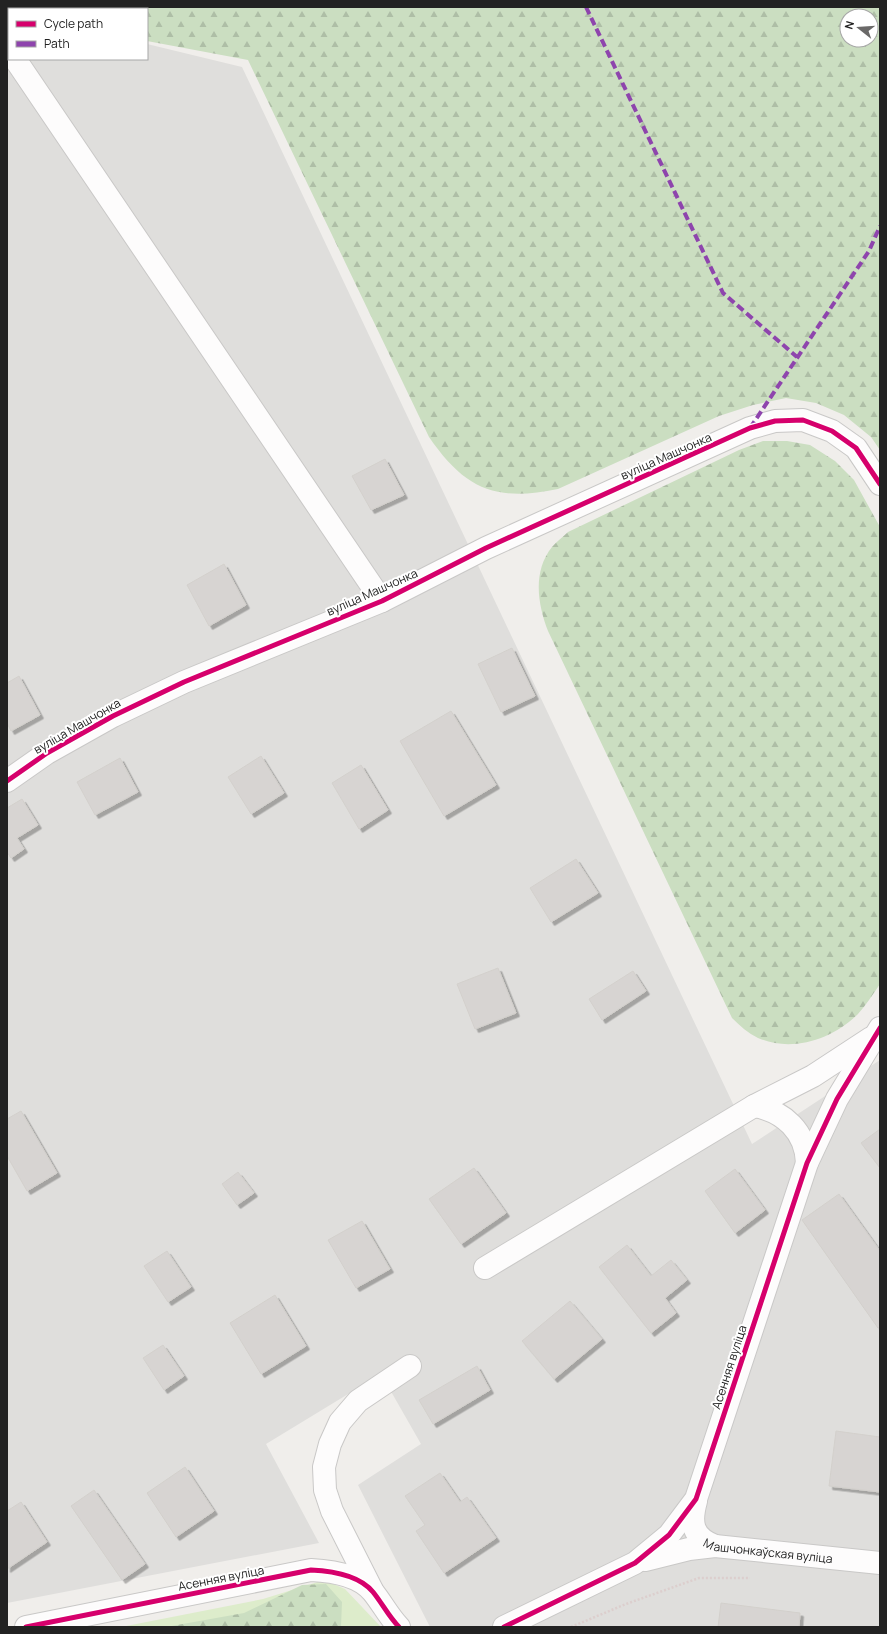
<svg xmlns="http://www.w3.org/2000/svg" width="887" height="1634" font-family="Manrope,sans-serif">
	<defs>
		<pattern id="forest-firs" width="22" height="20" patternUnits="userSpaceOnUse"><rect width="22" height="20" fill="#cbdec1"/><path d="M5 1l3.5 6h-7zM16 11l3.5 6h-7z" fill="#aebea6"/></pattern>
		<filter id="shadow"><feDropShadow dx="3.5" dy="3.5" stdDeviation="0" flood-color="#0004"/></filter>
	</defs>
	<rect width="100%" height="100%" fill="#f0eeeb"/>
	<polygon fill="#dfdedc" points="9,33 9,59 147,59 147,44 242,67 752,1144 880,1060 880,1627 430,1627 358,1485 421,1444 381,1374 266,1444 319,1543 7,1603 7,34"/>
	<polygon fill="#ddeccb" points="324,1580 345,1589 381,1627 121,1627 263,1599"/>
	<g fill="url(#forest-firs)" fill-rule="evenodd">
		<path d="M7,7h873v443l-9,-13 -27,-22 -28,-12 -30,-5 -33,7 -34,11 -161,73c-63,13 -93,0 -129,-52l-181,-377 -101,-19v-32h-138v23h-2zM847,16h24v24h-24z"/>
		<path d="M763,441h24l23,4 25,16 19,19 26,47v457c-7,10 -14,21 -22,30 -25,25 -66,39 -100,24 -10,-5 -18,-12 -26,-20l-184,-387c-10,-26 -16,-59 4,-84 4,-5 11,-10 16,-15l171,-82z"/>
		<polygon points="326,1584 342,1602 341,1627 166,1627 244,1613 302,1585"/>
	</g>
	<g fill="#d7d4d2" stroke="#d3d0cc" filter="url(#shadow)">
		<polygon points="385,459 404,495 371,510 352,476"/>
		<polygon points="224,564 246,605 209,626 187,585"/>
		<polygon points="512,648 535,696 501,712 478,664"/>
		<polygon points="19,676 40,715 11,731 7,723 7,683"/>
		<polygon points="451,711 496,785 444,816 400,741"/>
		<polygon points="261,756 284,793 251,814 228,777"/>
		<polygon points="120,758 138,792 95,815 77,782"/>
		<polygon points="361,765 388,810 359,829 332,783"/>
		<polygon points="22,799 38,825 17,838 24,849 11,858 7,852 7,808"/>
		<polygon points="576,859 598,893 551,922 530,888"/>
		<polygon points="498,968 516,1013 475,1029 457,984"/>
		<polygon points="633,971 646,991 602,1020 589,999"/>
		<polygon points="21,1111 57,1173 27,1191 7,1156 7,1119"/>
		<polygon points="880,1129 880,1168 861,1143"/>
		<polygon points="474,1168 506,1213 461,1244 429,1199"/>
		<polygon points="735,1169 765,1210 735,1233 705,1191"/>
		<polygon points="238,1172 254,1193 237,1205 222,1184"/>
		<polygon points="839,1194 880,1251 880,1327 878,1328 802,1220"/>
		<polygon points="362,1221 390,1269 356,1288 328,1240"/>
		<polygon points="627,1245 651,1276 671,1260 687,1280 665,1298 676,1313 651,1333 599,1267"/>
		<polygon points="167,1251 191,1287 168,1302 144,1266"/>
		<polygon points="275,1295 306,1346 261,1374 230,1323"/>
		<polygon points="570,1301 602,1339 554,1379 522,1341"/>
		<polygon points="163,1345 184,1376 164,1390 143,1358"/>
		<polygon points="477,1366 490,1390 433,1424 419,1400"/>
		<polygon points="836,1431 880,1437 880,1492 829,1486"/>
		<polygon points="185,1467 214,1511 176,1537 147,1493"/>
		<polygon points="440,1473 460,1502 467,1497 496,1538 444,1573 416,1531 425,1525 405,1496"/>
		<polygon points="94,1490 145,1564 122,1580 71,1506"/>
		<polygon points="21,1502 47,1542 7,1569 7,1511"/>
		<polygon points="721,1603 800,1613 799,1627 718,1627"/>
	</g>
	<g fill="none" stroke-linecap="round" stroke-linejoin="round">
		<g stroke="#c9c8c7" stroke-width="24">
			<g id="minor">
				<polyline points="15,59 382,601"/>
				<polyline points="7,781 47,753 113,716 184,682 382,601 486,548 750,428 775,421 803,420 832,431 856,448 880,484"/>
				<path d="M754,1106c30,5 52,26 53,57"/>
				<polyline points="485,1268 754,1106 813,1076 871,1038"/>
				<path id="s1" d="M696,1501c-6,22 -4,36 19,45l165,17"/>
				<polyline points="645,1560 689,1549 715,1546"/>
				<polyline points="372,1590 332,1511 325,1490 324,1467 330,1444 340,1422 358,1401 410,1366"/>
				<path d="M26,1627l285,-57c22,1 48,5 62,22 9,11 16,25 26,35"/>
				<polyline points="504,1627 635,1563 669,1535 696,1499 807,1163 837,1099 880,1028"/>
			</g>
		</g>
		<polyline stroke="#dccecd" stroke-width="2.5" stroke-dasharray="2 2" stroke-linecap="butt" points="571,1627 626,1604 699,1578 750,1578"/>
		<use href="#minor" stroke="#fdfcfc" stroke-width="22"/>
		<g stroke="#8e44ad" stroke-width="4" stroke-dasharray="8 4" stroke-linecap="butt">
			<polyline points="586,7 723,293 797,357"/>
			<polyline points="7,32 9,42"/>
			<polyline points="7,57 9,56"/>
			<polyline points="750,428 869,251 880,226"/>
		</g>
		<g stroke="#fff" stroke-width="8">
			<g id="cycleway">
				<polyline points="7,781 47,753 113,716 184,682 382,601 486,548 750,428 775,421 803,420 832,431 856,448 880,484"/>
				<path d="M26,1627l285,-57c22,1 48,5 62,22 9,11 16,25 26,35"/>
				<polyline points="504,1627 635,1563 669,1535 696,1499 807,1163 837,1099 880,1028"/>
			</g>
		</g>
		<use href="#cycleway" stroke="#d6006c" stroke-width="5"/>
	</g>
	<g text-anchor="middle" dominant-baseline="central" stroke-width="4" stroke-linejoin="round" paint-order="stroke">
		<g font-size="12" fill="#222" stroke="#fff">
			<text transform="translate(666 456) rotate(-24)">вуліца Машчонка</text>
			<text transform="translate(372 592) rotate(-24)">вуліца Машчонка</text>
			<text transform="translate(77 726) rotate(-30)">вуліца Машчонка</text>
			<text transform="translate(729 1367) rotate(-72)">Асенняя вуліца</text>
			<text stroke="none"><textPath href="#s1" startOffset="109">Машчонкаўская вуліца</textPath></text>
			<text transform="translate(221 1578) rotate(-11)">Асенняя вуліца</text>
		</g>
	</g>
	<rect width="887" height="1634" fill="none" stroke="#222222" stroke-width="16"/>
	<rect x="8" y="8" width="140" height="52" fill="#ffffff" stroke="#a7a7a7"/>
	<rect x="16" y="21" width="20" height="6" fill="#d6006c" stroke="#a7a7a7"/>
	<text x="44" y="28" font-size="12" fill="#222222">Cycle path</text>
	<rect x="16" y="41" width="20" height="6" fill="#8e44ad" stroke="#a7a7a7"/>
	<text x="44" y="48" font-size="12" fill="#222222">Path</text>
	<g transform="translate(859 28) rotate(287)"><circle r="19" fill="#ffffff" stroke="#a7a7a7"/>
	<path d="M0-3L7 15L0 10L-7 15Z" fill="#6a6968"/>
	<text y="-6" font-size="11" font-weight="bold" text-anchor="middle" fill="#222222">N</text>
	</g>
</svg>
